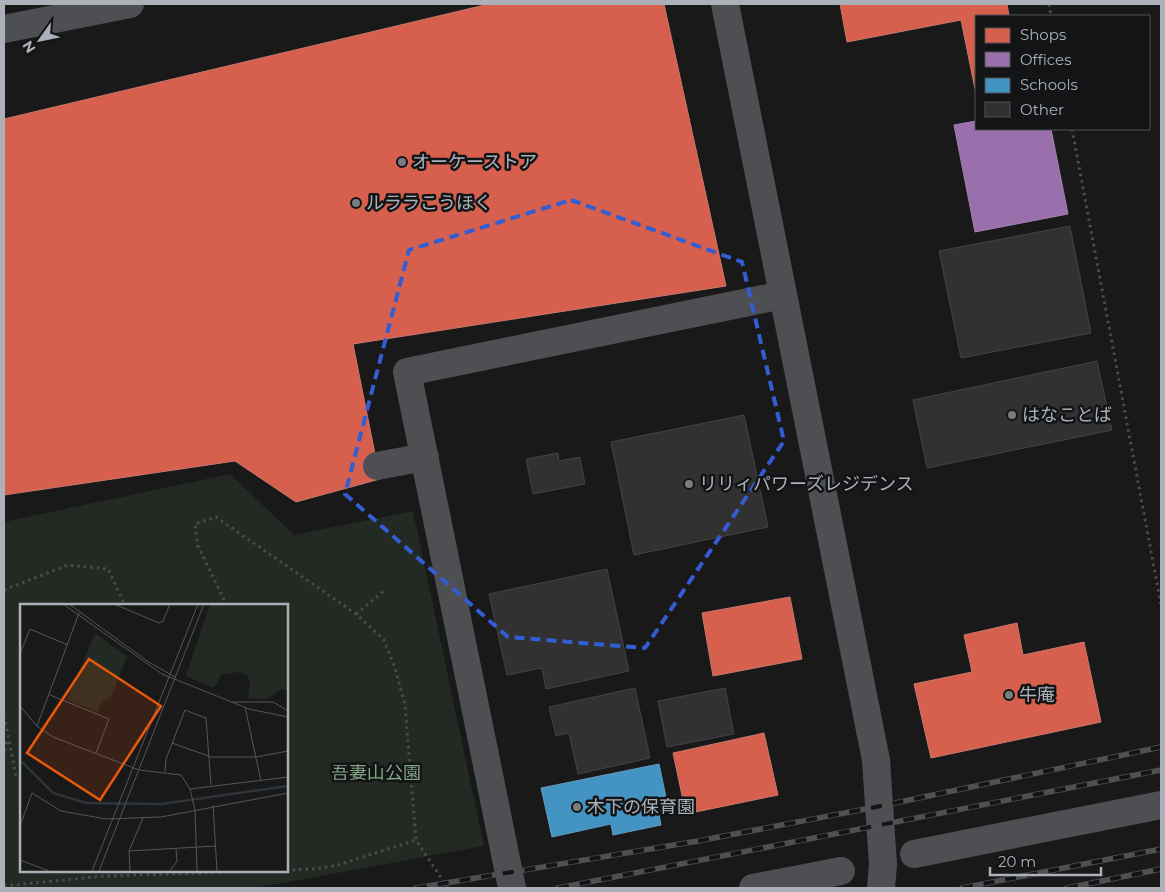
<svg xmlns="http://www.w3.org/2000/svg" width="1165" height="892" font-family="Montserrat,'Noto Sans JP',sans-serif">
	<rect width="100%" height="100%" fill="#19191a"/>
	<path fill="#232a24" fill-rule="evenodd" d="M230,474l64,61 119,-24 71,335 -229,42h-251v-366zM21,606h265v265h-265z"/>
	<g fill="#d6604d" stroke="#c9786d">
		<polygon points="489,4 664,4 726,286 353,344 380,479 296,502 235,461 4,495 4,119"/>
		<polygon points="840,4 1007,4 1009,16 976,16 976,89 975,89 961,20 847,42"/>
		<polygon points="790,597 802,659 713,676 702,613"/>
		<polygon points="1017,623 1023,655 1084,642 1101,722 931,758 914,684 972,672 964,635"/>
		<polygon points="764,733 778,795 686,814 673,753"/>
	</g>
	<polygon fill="#9970ab" stroke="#9f84af" points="976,121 976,129 1051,129 1068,214 975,232 954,125"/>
	<polygon fill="#4393c3" stroke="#629cc0" points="659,764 669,811 659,814 661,825 613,835 611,824 552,837 541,788"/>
	<g fill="#313132" stroke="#424346">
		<polygon points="1070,226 1091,333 961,358 939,251"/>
		<polygon points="1097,361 1112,430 927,468 913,400"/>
		<polygon points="744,415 768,527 634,555 611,442"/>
		<polygon points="558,453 559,461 580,457 585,484 533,494 526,459"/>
		<polygon points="607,569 629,671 546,689 542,668 507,675 489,594"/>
		<polygon points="635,688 650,758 578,774 569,733 556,736 549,707"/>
		<polygon points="725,688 734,734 667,747 658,701"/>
	</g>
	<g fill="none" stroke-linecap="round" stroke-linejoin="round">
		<g stroke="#494b4d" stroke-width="3" stroke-dasharray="2.5 4" stroke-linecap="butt">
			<polyline points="1049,4 1051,16"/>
			<polyline points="1072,129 1161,605"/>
			<polyline points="4,590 68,565 108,569 125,606"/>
			<polyline points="130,606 157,606"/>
			<polyline points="227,606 198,546 195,524 216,517 356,614 384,640 395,668 405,705 416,840 448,888"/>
			<polyline points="356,614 385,590"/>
			<polyline points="4,716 16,775 21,777"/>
			<polyline points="4,757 7,740"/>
			<polyline points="286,870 315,869 338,865 416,840"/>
			<polyline points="4,886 104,876 269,871"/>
		</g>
		<g stroke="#4e4f52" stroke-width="28">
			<polyline points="725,4 876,760 883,864 881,888"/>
			<polyline points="4,29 130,4"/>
			<polyline points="377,466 425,457"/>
			<polyline points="914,854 1161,805"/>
			<polyline points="512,888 407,372 783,295"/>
			<polyline points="753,888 841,871"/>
		</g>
		<g stroke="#4e5052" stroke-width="5.5">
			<g id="rail">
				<polyline points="416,888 698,841 876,807 1161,747"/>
				<polyline points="558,888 1161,770"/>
				<polyline points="962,888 1161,849"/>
				<polyline points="1067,888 1161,869"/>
			</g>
		</g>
		<use href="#rail" stroke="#131416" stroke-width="4" stroke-dasharray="11" stroke-linecap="butt"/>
	</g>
	<path fill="none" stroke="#325dd3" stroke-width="4" stroke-dasharray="10 6" stroke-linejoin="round" d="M571,200l171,62 42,179 -139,207 -137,-11 -163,-143 64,-244z"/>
	<g fill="#797c81" stroke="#131416" stroke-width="2">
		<circle cx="402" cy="162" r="5"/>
		<circle cx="356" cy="203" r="5"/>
		<circle cx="1012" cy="415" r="5"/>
		<circle cx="689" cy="484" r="5"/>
		<circle cx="1009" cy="695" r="5"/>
		<circle cx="577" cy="807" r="5"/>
	</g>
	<g text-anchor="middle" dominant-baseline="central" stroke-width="5" stroke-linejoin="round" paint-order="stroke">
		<g font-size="18" fill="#acb1b9" stroke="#131416" text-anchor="start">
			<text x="412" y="162">オーケーストア</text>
			<text x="366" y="203">ルララこうほく</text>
			<text x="1022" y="415">はなことば</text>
			<text x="699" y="484">リリィパワーズレジデンス</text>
			<text x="1019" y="695">牛庵</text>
			<text x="587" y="807">木下の保育園</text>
		</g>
		<g font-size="18" fill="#84a384" stroke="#131416">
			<text x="376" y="773">吾妻山公園</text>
		</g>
	</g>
	<g transform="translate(20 604)">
		<rect width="268" height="268" fill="#19191a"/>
		<path d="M190,0h77v87l-5,-2 -15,10 -19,-1 2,-14 -3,-9 -6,-3 -19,2 -8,14 -28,-12zM75,29l32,24 -17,42 -8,2 -4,11 -31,-12z" fill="#232a24"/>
		<path fill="none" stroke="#2d353b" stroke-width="2.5" d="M0,156l33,33 33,10 75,1 127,-18"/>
		<path fill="none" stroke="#54565a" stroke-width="1" d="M43,0l99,70 87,35 39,8M49,0l78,57 28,16M94,0l45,19 4,-2 7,-17M0,50l10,-25 38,16M30,91l59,24 -13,34M212,98h41l15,9M0,102l17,20 16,11 86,33 42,5 9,14 5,21 2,61M225,103l16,74M17,122l42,-113M152,139l39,14h45l32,-6M145,168l1,-13 19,-49 21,8 5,67M170,185l98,-12M193,201l4,66M0,222l12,-33 29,18 45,8 55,-2 127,-24M109,247l87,-5M0,256l29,11M72,267l106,-267M79,267l105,-267M110,267l-1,-20 14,-33M150,267l7,-10 -1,-12"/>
		<path fill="#e8590c" fill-opacity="0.15" stroke="#e8590c" stroke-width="2.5" d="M69,55l72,47 -61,94 -73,-47z"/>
		<rect width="268" height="268" fill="none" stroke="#acb1b9" stroke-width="2.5"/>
	</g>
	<rect width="1165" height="892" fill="none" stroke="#acb1b9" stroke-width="10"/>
	<rect x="975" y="15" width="175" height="115" fill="#131416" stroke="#505357"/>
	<rect x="985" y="28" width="25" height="15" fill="#d6604d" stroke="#505357"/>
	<text x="1020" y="40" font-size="15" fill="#acb1b9">Shops</text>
	<rect x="985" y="52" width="25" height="15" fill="#9970ab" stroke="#505357"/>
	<text x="1020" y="65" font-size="15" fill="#acb1b9">Offices</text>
	<rect x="985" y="78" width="25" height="15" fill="#4393c3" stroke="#505357"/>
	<text x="1020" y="90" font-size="15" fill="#acb1b9">Schools</text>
	<rect x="985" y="102" width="25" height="15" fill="#313132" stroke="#505357"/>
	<text x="1020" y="115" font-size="15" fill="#acb1b9">Other</text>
	<g transform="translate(40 40) rotate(237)" stroke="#131416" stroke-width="4" paint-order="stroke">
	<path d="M0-4L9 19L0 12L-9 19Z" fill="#acb1b9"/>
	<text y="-8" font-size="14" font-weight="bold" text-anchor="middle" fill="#acb1b9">N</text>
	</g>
	<path d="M990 867v8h111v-8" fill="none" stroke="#acb1b9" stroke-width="2.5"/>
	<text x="998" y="867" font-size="15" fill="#acb1b9" stroke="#131416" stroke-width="4" paint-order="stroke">20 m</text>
</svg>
